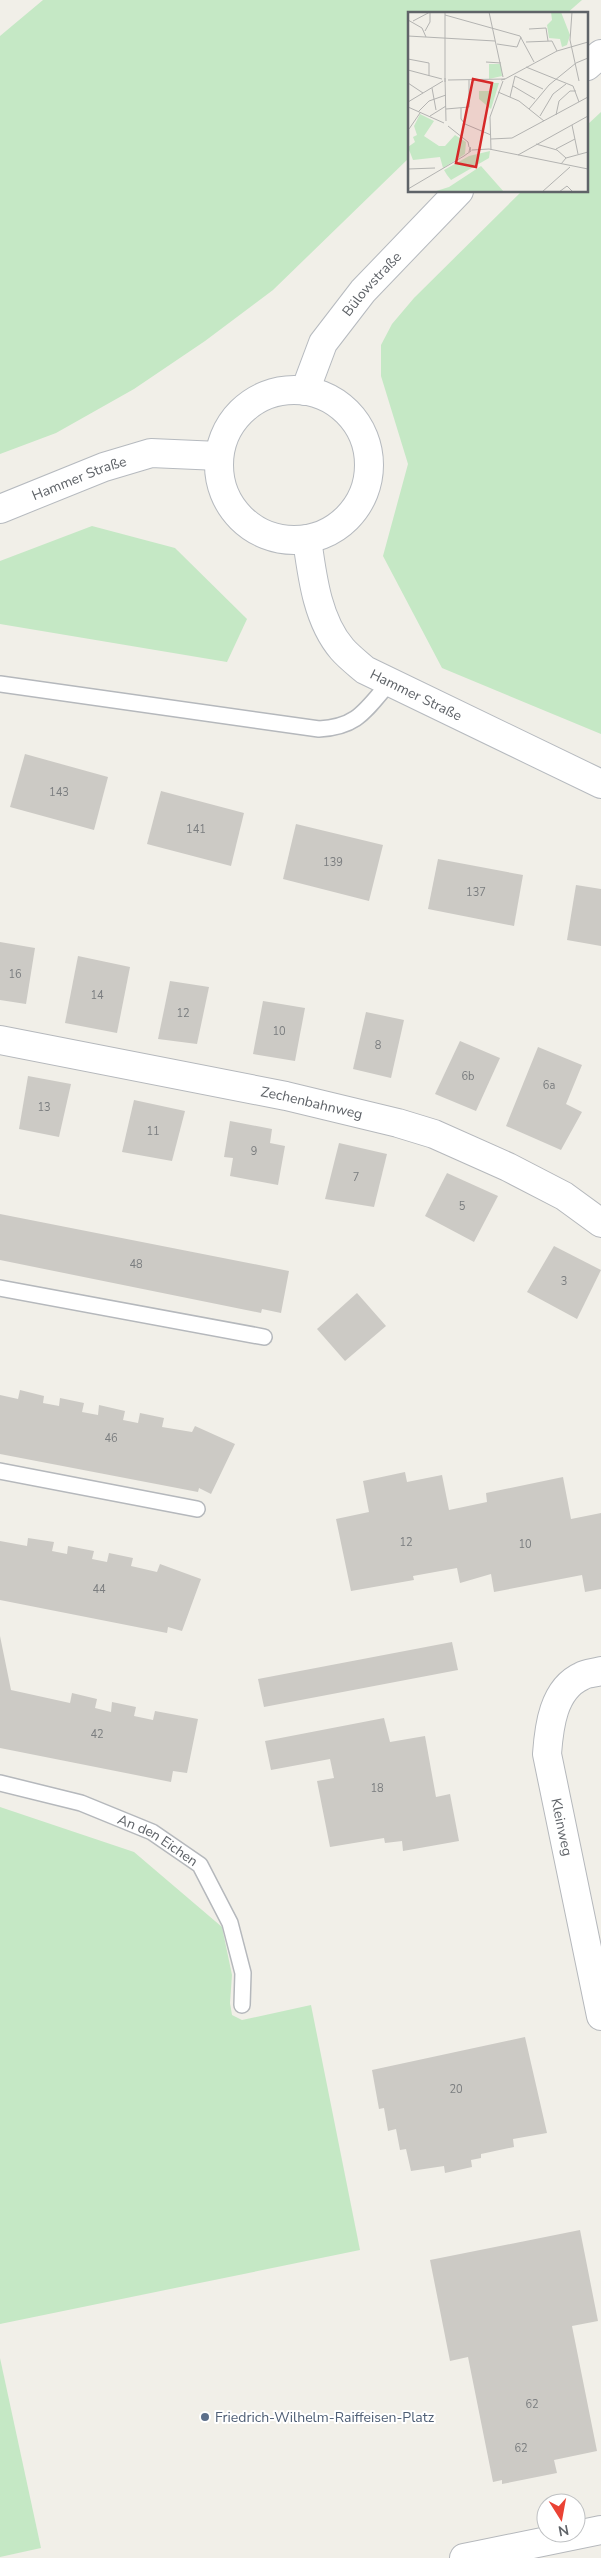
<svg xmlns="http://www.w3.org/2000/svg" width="601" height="2558" font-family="'Nunito Sans',sans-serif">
	<rect width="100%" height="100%" fill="#f1efe8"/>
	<g fill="#c5e8c5">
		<polygon points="43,0 582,0 566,14 410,14 410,157 273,290 205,341 134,389 56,433 0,454 0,36"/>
		<polygon points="601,112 601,734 442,668 383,556 408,464 381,376 381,345 392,324 414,298 522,191 587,191 587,125"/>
		<polygon points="92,526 175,548 247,619 227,662 0,624 0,561"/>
		<polygon points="0,1807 134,1852 222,1927 232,1975 230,2003 232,2015 242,2020 311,2005 360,2250 0,2324"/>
		<polygon points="0,2358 41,2548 0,2557"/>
	</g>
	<g fill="#cccac5">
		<polygon points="25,754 108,777 94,830 10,807"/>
		<polygon points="161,791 244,813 231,866 147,844"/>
		<polygon points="296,824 383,845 369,901 283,879"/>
		<polygon points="438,859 523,875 514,926 428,909"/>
		<polygon points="576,885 601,889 601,946 567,940"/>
		<polygon points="0,942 35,948 26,1004 0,1000"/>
		<polygon points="78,956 130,967 117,1033 65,1023"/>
		<polygon points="170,981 209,987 197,1044 158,1039"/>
		<polygon points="263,1001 305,1008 295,1061 253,1054"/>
		<polygon points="366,1012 404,1020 391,1078 353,1069"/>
		<polygon points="460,1041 500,1058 476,1111 435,1094"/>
		<polygon points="538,1047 582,1065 566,1104 582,1112 561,1150 506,1126"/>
		<polygon points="28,1076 71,1084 59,1137 19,1129"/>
		<polygon points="134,1100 185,1111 172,1161 122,1152"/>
		<polygon points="230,1121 272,1129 270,1143 285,1146 278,1185 230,1176 233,1158 224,1157"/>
		<polygon points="339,1143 387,1154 374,1207 325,1199"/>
		<polygon points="447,1173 498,1196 474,1242 425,1216"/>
		<polygon points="0,1214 289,1271 281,1313 262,1309 261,1313 0,1260"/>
		<polygon points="554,1246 601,1270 577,1319 527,1292"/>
		<polygon points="357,1293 386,1326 345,1361 317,1329"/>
		<polygon points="20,1390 44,1396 43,1403 59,1406 60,1398 84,1403 82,1412 98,1415 99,1405 125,1411 123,1420 138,1423 140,1413 164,1418 162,1427 192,1432 195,1426 235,1444 211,1494 199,1488 198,1492 0,1454 0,1395 18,1399"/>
		<polygon points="405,1472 407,1482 442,1475 449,1510 487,1502 486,1493 563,1477 571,1519 601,1513 601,1589 585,1592 582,1575 494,1592 491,1574 460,1583 457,1568 413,1576 414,1580 351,1591 336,1519 369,1512 363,1481"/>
		<polygon points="28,1538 54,1542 52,1551 67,1554 68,1546 94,1551 92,1559 107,1562 109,1553 133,1558 131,1566 157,1572 160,1564 201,1579 182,1631 168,1627 167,1633 0,1600 0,1541 27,1546"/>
		<polygon points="0,1636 11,1690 70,1703 72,1693 97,1699 95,1708 111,1712 112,1702 136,1707 134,1716 153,1720 155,1711 198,1719 187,1773 173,1771 171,1782 0,1748"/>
		<polygon points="452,1642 458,1670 264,1707 258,1679"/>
		<polygon points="384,1718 390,1742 425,1736 436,1797 450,1794 459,1841 403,1851 402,1841 385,1843 384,1838 330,1847 317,1781 334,1778 330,1759 271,1770 265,1741"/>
		<polygon points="525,2037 547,2133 513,2139 514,2147 481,2154 481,2158 471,2160 472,2167 445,2173 444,2166 411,2171 406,2149 400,2150 396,2129 388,2131 384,2108 379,2109 372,2070"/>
		<polygon points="580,2230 598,2321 572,2326 597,2451 554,2460 557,2473 502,2484 502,2480 493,2482 468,2357 450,2361 430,2260"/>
	</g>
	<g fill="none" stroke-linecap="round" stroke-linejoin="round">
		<g stroke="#b5b8bc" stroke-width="18">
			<g id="service">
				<path d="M0,684l319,45c38,-2 46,-18 70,-46"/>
				<polyline points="0,1288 264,1337"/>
				<polyline points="0,1471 197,1509"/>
				<path id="s1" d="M0,1783l81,20 71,29 48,33 30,58 13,50 -1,32"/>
			</g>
		</g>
		<g stroke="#b5b8bc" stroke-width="30">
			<g id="minor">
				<path id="s2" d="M0,1040l286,56 112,27 36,11 74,33 56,29 37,27"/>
				<path id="s3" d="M601,1671c-6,2 -14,2 -19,5 -29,13 -33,51 -35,78l54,262"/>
				<polyline points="464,2558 601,2530"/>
			</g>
		</g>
		<g stroke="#b6babf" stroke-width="30">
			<g id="secondary">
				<polyline points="587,66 601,54"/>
				<circle cx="294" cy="465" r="75"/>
				<path id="s4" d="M305,391l18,-48 40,-52 96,-100"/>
				<path id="s5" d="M0,509l104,-42 47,-14 68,3"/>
				<path id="s6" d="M307,539c5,36 10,81 35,110 7,8 15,14 23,21l236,114"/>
			</g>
		</g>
		<use href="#service" stroke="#fff" stroke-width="15"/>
		<use href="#minor" stroke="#fff" stroke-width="28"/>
		<use href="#secondary" stroke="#fff" stroke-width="28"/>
	</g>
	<circle fill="#5c6f8a" stroke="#fff" stroke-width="2" cx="205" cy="2417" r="5"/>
	<g text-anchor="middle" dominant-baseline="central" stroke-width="4" stroke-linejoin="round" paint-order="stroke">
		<g font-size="11" fill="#7a7d7f">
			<text x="59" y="792">143</text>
			<text x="196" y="829">141</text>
			<text x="333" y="862">139</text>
			<text x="476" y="892">137</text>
			<text x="15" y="974">16</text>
			<text x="97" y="995">14</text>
			<text x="183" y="1013">12</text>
			<text x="279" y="1031">10</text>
			<text x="378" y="1045">8</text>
			<text x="468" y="1076">6b</text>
			<text x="549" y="1085">6a</text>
			<text x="44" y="1107">13</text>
			<text x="153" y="1131">11</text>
			<text x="254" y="1151">9</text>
			<text x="356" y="1177">7</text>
			<text x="462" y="1206">5</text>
			<text x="136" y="1264">48</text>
			<text x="564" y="1281">3</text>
			<text x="111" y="1438">46</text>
			<text x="406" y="1542">12</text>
			<text x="525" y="1544">10</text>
			<text x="99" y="1589">44</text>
			<text x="97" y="1734">42</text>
			<text x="377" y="1788">18</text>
			<text x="456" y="2089">20</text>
			<text x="532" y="2404">62</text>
			<text x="521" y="2448">62</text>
		</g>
		<g font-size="14" fill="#5f6368" stroke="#fff">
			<text stroke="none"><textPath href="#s4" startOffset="128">Bülowstraße</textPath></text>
			<text stroke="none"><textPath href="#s5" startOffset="85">Hammer Straße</textPath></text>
			<text stroke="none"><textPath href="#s6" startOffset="205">Hammer Straße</textPath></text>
			<text stroke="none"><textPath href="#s2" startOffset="318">Zechenbahnweg</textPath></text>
			<text stroke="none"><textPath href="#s3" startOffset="184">Kleinweg</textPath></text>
			<text stroke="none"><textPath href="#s1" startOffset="169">An den Eichen</textPath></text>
		</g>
		<g font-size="14" fill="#4e5e75" stroke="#fff" text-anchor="start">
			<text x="215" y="2417">Friedrich-Wilhelm-Raiffeisen-Platz</text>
		</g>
	</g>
	<g transform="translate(408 12)">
		<rect width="180" height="180" fill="#f1efe8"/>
		<path d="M143,0h10l9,23 -3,10 -5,2 -2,-8 -11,-1 -2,-13 5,-5zM81,52h12l1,12 -13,3zM83,71h8l-8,26 -12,-10v-8h12zM12,102l14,7 -10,15 15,10h6l10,-11 11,7 -1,12 -22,14 -3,-11 -27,3 -5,-13 7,-5 -2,-5 4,-2 -3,-9zM82,139l-1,7 -38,22 -4,-5 -3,-5 25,-14zM73,154l23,26h-71l16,-5z" fill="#c5e8c5"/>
		<path fill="none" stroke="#b3b3b1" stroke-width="1" d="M37,0v66M81,0l14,65M99,0h41M164,0l-2,28 9,41M37,3l75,21 14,26M0,8l14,8 4,9M5,9l17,-9M121,17l17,-1 2,13M17,19l5,-9v-9M0,24l87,5M118,30l26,-1 5,10M89,32l20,3 4,-10M0,47l21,4v13M78,50l15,1M118,55l47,19 6,16M0,58l34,9M107,64l28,13M97,67l52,-28 31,-9M40,68l57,-1 -4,1M37,70v-4l1,43M0,71l15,10M105,74l22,13M24,76l4,22M90,80l21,9 25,20M102,85l5,-21M0,90l35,-21M0,95l36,16M53,96v11l4,5 26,11M38,97l23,-2v-27M121,97l20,-24 27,-22 12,-5M10,100l11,-11 17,-6M148,103l3,-14 11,-10h6M22,104l16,-10M132,104l13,-22 13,-10M164,113l6,29M40,114l20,16 1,5M1,117l11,-16M83,127l21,-1 76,-41M128,132l21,6 9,8M148,137l19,-10M64,138l17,-1 99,20M83,138l-1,-33 13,-36M110,143l70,-39M153,152l5,-6 22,-6M0,157l27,-1M0,177l56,-33 7,-5 -1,-4 -1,5M134,180l28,-25M151,180l8,-6 6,6"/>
		<path fill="#d62828" fill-opacity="0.15" stroke="#d62828" stroke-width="2.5" d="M65,67l19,4 -16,84 -20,-4z"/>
		<rect width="180" height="180" fill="none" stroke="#5f6368" stroke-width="2.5"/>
	</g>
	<g transform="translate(561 2518) rotate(169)"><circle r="24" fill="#ffffff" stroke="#bfc1c3"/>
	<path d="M0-4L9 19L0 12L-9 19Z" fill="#ea4335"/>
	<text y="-8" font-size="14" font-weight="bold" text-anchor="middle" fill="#5f6368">N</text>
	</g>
</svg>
